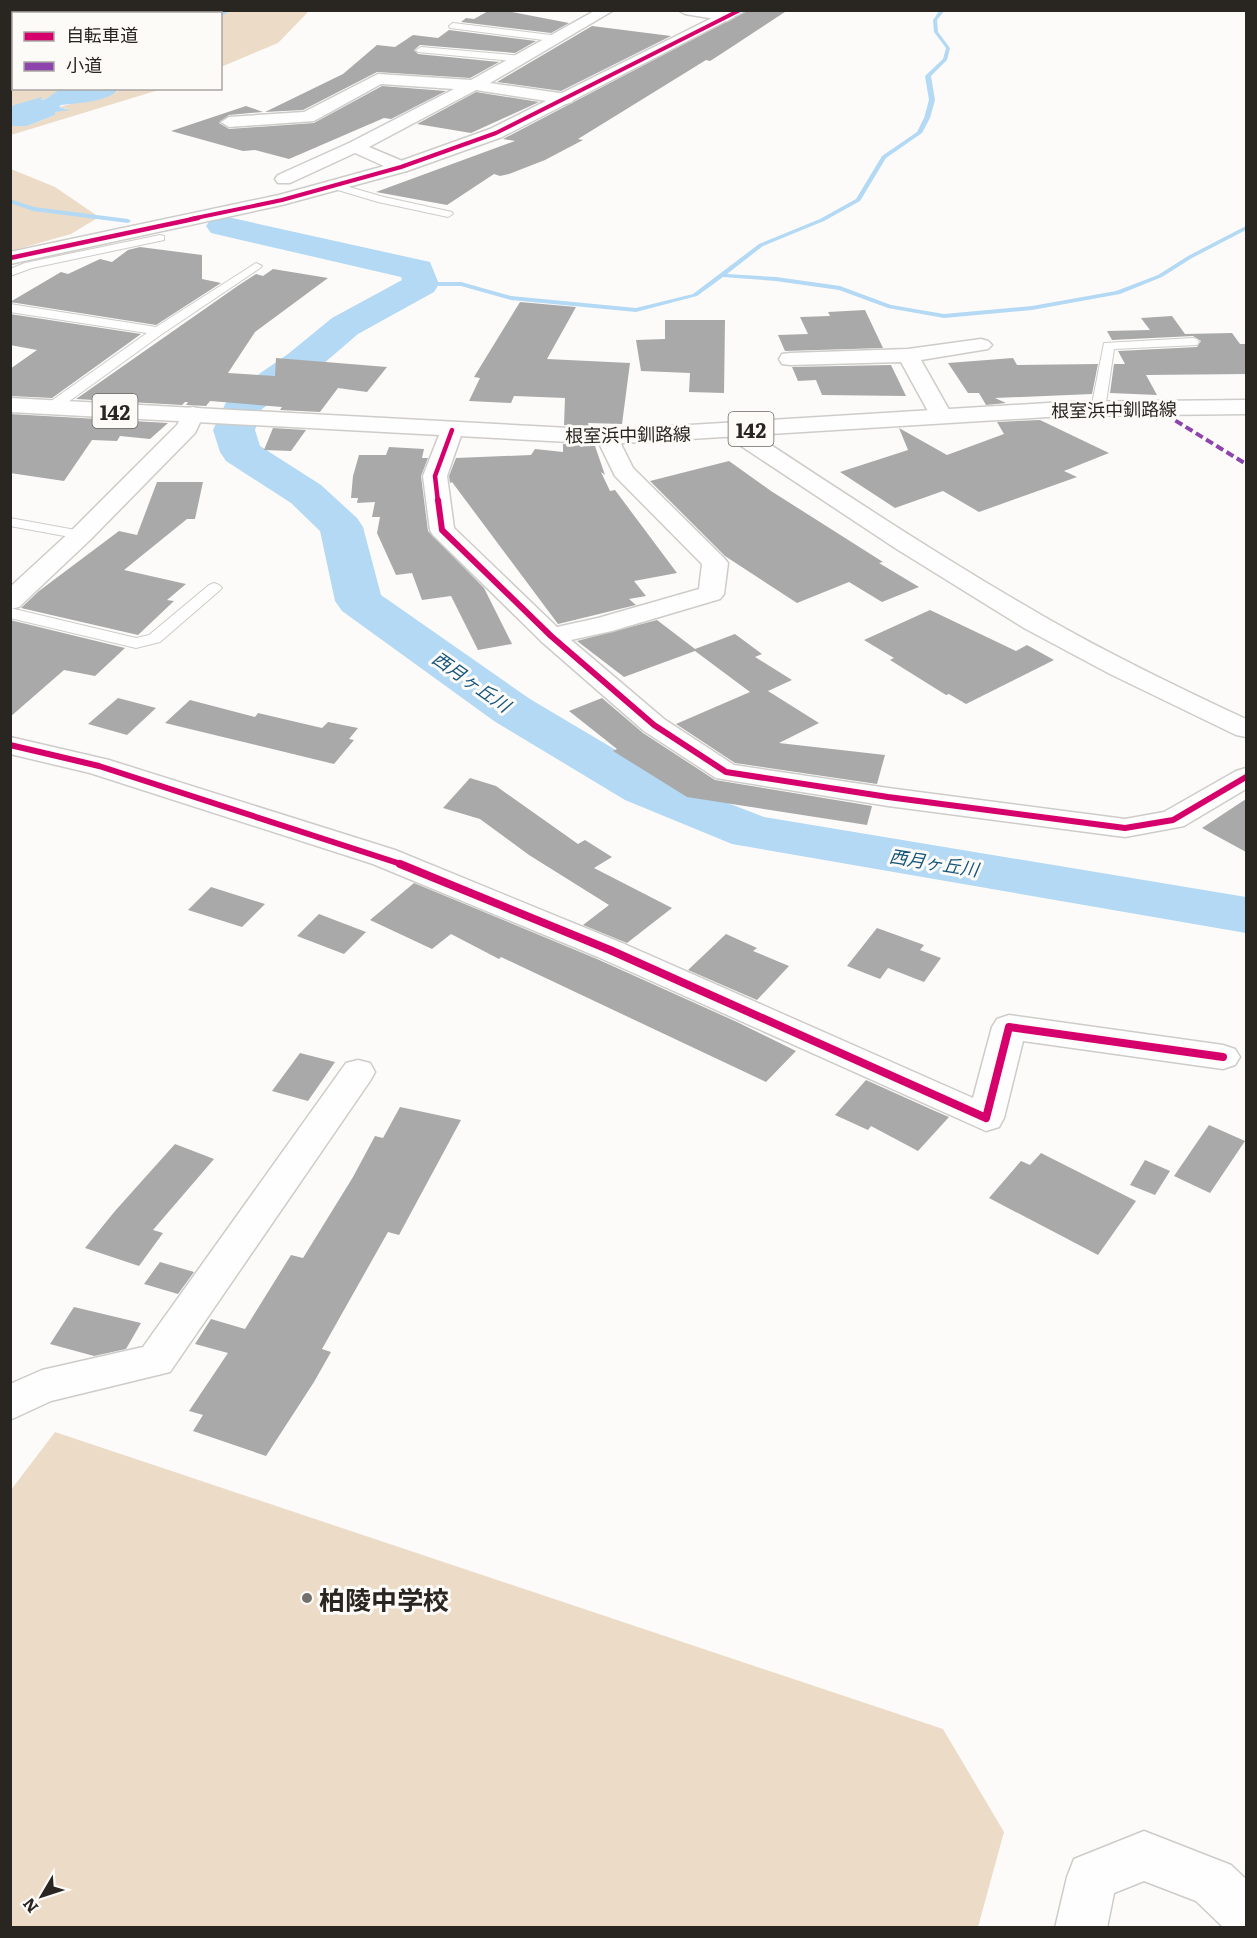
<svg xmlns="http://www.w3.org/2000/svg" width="1257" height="1938" font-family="Literata,'Noto Sans JP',serif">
	<rect width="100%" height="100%" fill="#fcfbf9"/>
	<g fill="#ecdcc7">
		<polygon points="186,10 309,10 309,11 278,43 221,67 220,14 180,13"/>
		<polygon points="17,88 60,88 61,89 46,99 11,106 10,91"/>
		<polygon points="119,89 162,89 11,135 11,126 27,126 55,115 54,112 68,109 59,107 117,92"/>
		<polygon points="11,169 55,187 99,217 71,234 11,251"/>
		<polygon points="55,1432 943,1729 1004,1832 978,1927 11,1927 11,1490"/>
	</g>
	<path fill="#b3d9f5" d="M81,89h38c-11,13 -41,14 -58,16l-2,2 11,3 -15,2v3l-28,11h-16v-20l31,-9 -1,3 5,-1 14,-10z"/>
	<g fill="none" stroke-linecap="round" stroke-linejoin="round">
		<g fill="#b3d9f5" fill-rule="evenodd">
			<polygon points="226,10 232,10 220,17 220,14"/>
			<polygon points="940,10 945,10 937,20 938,32 950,48 947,60 931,76 935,100 930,118 922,133 886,158 860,201 824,221 763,246 727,274 776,277 840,286 891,305 944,314 1032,306 1116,291 1158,275 1188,256 1244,227 1246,226 1246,230 1192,258 1162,277 1120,294 1032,310 944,318 888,308 839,290 776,281 723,277 697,296 636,312 511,300 461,286 421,286 418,284 421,282 461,282 511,296 636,308 693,294 759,244 820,219 856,199 882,156 917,132 924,118 929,100 925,76 943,59 946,48 934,32 933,20"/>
			<polygon points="10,199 34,207 128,219 131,221 128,223 33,211 10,203"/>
		</g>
		<polygon fill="#b3d9f5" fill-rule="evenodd" points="223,216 430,262 439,284 434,292 358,334 316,370 262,409 255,430 260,446 321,485 357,518 363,527 381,595 530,699 663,778 764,817 1246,897 1246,933 732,844 625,800 494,721 342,611 335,601 320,531 291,503 226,461 220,452 213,430 230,394 288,354 332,318 402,280 401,277 211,233 206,226 211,219"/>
	</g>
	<g fill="#aaa9aa">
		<polygon points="490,10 502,10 569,23 551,33 461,22 466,18 474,19"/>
		<polygon points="749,10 788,10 721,54 710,61 706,60 578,139 583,140 545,160 509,174 500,176 494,174 447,205 376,192 515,141 503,139"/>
		<polygon points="592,26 671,36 561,91 497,82"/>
		<polygon points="449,30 536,41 515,53 420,45 414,50 418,54 499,62 470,78 377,72 303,110 265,112 343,74 377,45 395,47 413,35 438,38"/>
		<polygon points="382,86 446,91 391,119 384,118 289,159 255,150 243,151 171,131 246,106 263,112 229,115 219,123 229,129 314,123"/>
		<polygon points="476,92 539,102 471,133 417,124"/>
		<polygon points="140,247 202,255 202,279 221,283 156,325 10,302 61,272 68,274 100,259 112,262 128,250"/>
		<polygon points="273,269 328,278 255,332 228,373 275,376 276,358 387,367 367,392 338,388 320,412 280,410 282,407 210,401 206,406 186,405 188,402 185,402 182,405 76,399 239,285 256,274 263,276"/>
		<polygon points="520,302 576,307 547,359 630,363 622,424 588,423 589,427 564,425 565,398 514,396 511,403 469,401 480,378 474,377"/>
		<polygon points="865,310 883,348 785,351 778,335 808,334 800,317 830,316 828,312"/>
		<polygon points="10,314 141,334 52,398 10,396 10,369 37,350 10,345"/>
		<polygon points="1172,316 1185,334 1232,333 1240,344 1246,344 1246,374 1146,375 1157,395 1110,393 1114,364 1125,364 1118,351 1197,347 1201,341 1193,336 1112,340 1107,331 1150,330 1141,318"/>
		<polygon points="665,320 725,320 724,393 689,392 690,373 641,371 636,340 665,339"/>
		<polygon points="1013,358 1017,365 1098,364 1092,394 995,398 1006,403 986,405 979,393 968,393 948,363"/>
		<polygon points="891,365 906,396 822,395 816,380 798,381 792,367"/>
		<polygon points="10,414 168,423 150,439 120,436 117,441 92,440 64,481 10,473"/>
		<polygon points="1040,420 1109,453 1064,471 1077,477 979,512 943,491 895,508 840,472 908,450 899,428 947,455 1004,434 997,422"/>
		<polygon points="273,428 306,430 291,451 264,450"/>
		<polygon points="563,444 595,446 605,475 601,472 610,491 615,490 677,573 634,581 646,596 629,599 636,605 558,624 452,482 450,483 449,476 456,458 531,455 535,449 563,452"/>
		<polygon points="389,447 424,449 422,458 428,458 421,476 428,531 484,588 512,644 478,650 451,596 422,600 412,573 396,575 377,533 380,517 372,517 375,502 357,503 358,498 351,498 353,476 359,455 386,455"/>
		<polygon points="729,461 771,491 883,562 879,563 919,587 882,602 849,582 797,603 725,556 650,481"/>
		<polygon points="157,482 203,482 195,519 187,519 124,570 186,584 167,600 174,601 138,635 21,608 39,591 119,531 137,535"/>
		<polygon points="930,610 1016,651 1027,645 1054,660 966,704 949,694 946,695 890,660 894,658 864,640"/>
		<polygon points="10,620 125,648 95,676 64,670 10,717"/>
		<polygon points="657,620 695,649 735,634 762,654 755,657 792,680 768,691 819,723 779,743 885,755 877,784 735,763 676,724 750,692 695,651 624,677 577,641"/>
		<polygon points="118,698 156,708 127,735 88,724"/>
		<polygon points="602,698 643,733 715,780 872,806 867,825 687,797 613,751 617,749 569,711"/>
		<polygon points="190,700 255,717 258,713 322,728 328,722 358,728 349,739 354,740 334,764 165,723"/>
		<polygon points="470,778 496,786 578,844 585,840 612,857 594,868 672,908 627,943 583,925 609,905 529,855 480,819 443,808"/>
		<polygon points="1246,799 1246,852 1202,828"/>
		<polygon points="414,883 597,959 737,1022 796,1051 766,1082 501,957 499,959 451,934 432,949 370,920"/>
		<polygon points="211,887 233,894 265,904 242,927 188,910"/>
		<polygon points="319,914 366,932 344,954 297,936"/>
		<polygon points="877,928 924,945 920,950 941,958 924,982 888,968 880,979 847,966"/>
		<polygon points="726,934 757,948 753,951 789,966 757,1000 688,970"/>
		<polygon points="300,1053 335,1062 308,1101 272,1091"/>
		<polygon points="866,1080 935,1111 949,1117 918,1151 871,1126 868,1130 835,1115"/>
		<polygon points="400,1107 461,1120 399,1235 388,1232 322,1349 331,1352 314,1382 266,1456 193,1431 203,1415 189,1411 228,1353 195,1344 211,1319 245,1329 291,1255 303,1258 353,1177 375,1136 383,1138"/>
		<polygon points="1209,1125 1245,1141 1210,1193 1174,1176"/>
		<polygon points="175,1144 214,1159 153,1230 163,1233 139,1266 85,1248 115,1211"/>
		<polygon points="1041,1153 1136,1201 1098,1255 989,1198 1021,1161 1030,1165"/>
		<polygon points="1145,1160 1170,1171 1155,1195 1130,1185"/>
		<polygon points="160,1262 194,1272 178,1294 144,1284"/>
		<polygon points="74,1307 141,1323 126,1349 94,1356 50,1344"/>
	</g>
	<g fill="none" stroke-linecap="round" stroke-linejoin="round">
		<g stroke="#ceccc8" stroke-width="2">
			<g id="lane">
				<polygon points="453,23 559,36 563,39 559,42 450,28 449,26"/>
				<polygon points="421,47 523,56 528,59 523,62 418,52 416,50"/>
				<polygon points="335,183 384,197 452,212 453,214 448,217 378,202 331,188 330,186"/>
				<polygon points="160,235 164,236 164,240 32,268 10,276 10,269 25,263"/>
				<polygon points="256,263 262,266 260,268 162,334 57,410 47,410 45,407 47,404 147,333 10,312 10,304 156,327"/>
				<polygon points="1193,338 1197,339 1199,342 1197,345 1114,349 1105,409 1098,413 1093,412 1091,409 1104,343"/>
				<polygon points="10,518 81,531 88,535 81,539 10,526"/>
				<polygon points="214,583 219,585 222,588 219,591 160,642 136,648 10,618 10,608 136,638 149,635 209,585"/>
			</g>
		</g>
		<g stroke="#ceccc8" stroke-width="3">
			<g id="street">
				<polygon points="596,10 614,10 490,83 566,94 574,99 572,102 566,104 476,90 369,147 407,163 410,167 407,171 395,171 355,153 290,183 278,183 275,179 278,175 349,143 454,89 381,84 314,121 229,127 221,122 229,117 304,112 378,74 471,80"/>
				<polygon points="678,10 715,10 732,14 734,17 727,21 685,14"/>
				<polygon points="981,339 988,341 992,345 988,349 921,360 952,415 949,420 941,422 933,420 930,415 901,362 790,365 782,364 779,359 782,354 790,353 908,349"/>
				<polygon points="193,407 201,409 204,414 195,433 90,540 19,607 10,609 10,587 72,530 177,425 185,409"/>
				<polygon points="452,423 460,425 463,430 447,476 454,528 557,627 598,618 699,589 702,564 615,476 596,437 599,432 607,430 615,432 633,468 724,558 728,563 724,594 720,599 612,631 571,640 664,719 734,765 888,788 1125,819 1164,812 1236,771 1246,768 1246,789 1184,826 1125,837 888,806 716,778 644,731 542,642 433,535 430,530 423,476 441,430 444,425"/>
				<path d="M734,424l8,2c99,65 198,131 301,190 66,38 134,71 203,103v18l-10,-2 -126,-61 -86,-46 -129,-80 -169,-112 -3,-5 3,-5z"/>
				<polygon points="10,737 109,760 395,850 622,943 973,1098 992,1027 997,1019 1009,1015 1223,1045 1235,1049 1240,1057 1235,1065 1223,1069 1023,1041 1004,1118 999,1127 986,1131 598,957 373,864 90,773 10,754"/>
				<polygon points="358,1060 370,1063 375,1072 370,1081 170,1372 51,1401 10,1420 10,1384 42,1370 143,1347 346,1063"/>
				<polygon points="1144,1831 1231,1865 1246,1879 1246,1928 1224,1928 1196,1901 1144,1881 1114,1893 1107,1928 1055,1928 1067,1877 1074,1859"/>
			</g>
		</g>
		<g stroke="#ceccc8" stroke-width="3">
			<polygon id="secondary" points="728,10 747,10 502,137 407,171 282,205 10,264 10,252 279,195 395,163 490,129"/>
		</g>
		<g stroke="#ceccc8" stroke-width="3">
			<polygon id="primary" points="10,398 607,430 1064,402 1246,400 1246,414 1064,416 607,444 10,412"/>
		</g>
		<use href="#lane" fill="#fffefe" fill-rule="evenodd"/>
		<use href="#street" fill="#fffefe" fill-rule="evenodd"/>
		<use href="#secondary" fill="#fffefe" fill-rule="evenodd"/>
		<use href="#primary" fill="#fffefe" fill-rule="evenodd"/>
		<polyline stroke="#8e44ad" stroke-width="4" stroke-dasharray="8 4" stroke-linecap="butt" points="1155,408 1246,464"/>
		<g stroke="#fdfbf8" stroke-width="5">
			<polyline id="cycleway-far3" points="191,219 282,200 401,167 496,133 740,10"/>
		</g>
		<g stroke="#fdfbf8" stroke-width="7">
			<g id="cycleway-far2">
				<polyline points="10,258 198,218"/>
				<polyline points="438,502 435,476 452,430"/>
			</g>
		</g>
		<g stroke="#fdfbf8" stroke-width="9">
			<g id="cycleway-far1">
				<polyline points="438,500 442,530 551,636 654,725 726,772 888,797 1125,828 1173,820 1246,777"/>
				<polyline points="10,745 99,766 404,865"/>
			</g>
		</g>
		<g stroke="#fdfbf8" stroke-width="12">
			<polyline id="cycleway" points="400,864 610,950 986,1118 1009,1027 1223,1057"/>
		</g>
		<use href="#cycleway-far3" stroke="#d6006c" stroke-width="4"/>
		<use href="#cycleway-far2" stroke="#d6006c" stroke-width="4.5"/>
		<use href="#cycleway-far1" stroke="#d6006c" stroke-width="6"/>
		<use href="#cycleway" stroke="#d6006c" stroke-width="8"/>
	</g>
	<circle fill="#73706c" stroke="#fdfbf8" stroke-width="2" cx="307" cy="1598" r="6"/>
	<g text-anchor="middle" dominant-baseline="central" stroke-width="6" stroke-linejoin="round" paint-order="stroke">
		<g font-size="18" fill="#292520" stroke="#fdfbf8">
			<text transform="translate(1114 409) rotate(-1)">根室浜中釧路線</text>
			<text transform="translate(628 434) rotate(-1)">根室浜中釧路線</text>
		</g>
		<g font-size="18" font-style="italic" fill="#16567c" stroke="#fdfbf8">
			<text transform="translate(472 681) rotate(35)">西月ヶ丘川</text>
			<text transform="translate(934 862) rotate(9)">西月ヶ丘川</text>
		</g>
		<g fill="#fdfbf8" stroke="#696561" stroke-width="1.5">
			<rect x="92.5" y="394" width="45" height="34" rx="4.5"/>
			<rect x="728.5" y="412" width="45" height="34" rx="4.5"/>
		</g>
		<g font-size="20" font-weight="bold" fill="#292520">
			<text x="115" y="411">142</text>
			<text x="751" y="429">142</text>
		</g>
		<g font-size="26" font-weight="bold" fill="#292520" stroke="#fdfbf8" text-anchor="start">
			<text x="319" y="1598">柏陵中学校</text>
		</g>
	</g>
	<rect width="1257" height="1938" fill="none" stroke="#292520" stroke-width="24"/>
	<rect x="12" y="12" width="210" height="78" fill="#fdfbf8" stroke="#a8a5a2" stroke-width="1.5"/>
	<rect x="24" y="32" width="30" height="9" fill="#d6006c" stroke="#a8a5a2" stroke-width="1.5"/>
	<text x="66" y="42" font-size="18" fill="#292520">自転車道</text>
	<rect x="24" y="62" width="30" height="9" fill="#8e44ad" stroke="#a8a5a2" stroke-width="1.5"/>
	<text x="66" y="72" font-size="18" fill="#292520">小道</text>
	<g transform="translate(42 1896) rotate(231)" stroke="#fdfbf8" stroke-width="4.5" paint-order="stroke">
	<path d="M0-4.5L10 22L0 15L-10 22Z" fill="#292520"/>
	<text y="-9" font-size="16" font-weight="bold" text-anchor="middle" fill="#292520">N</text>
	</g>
</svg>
